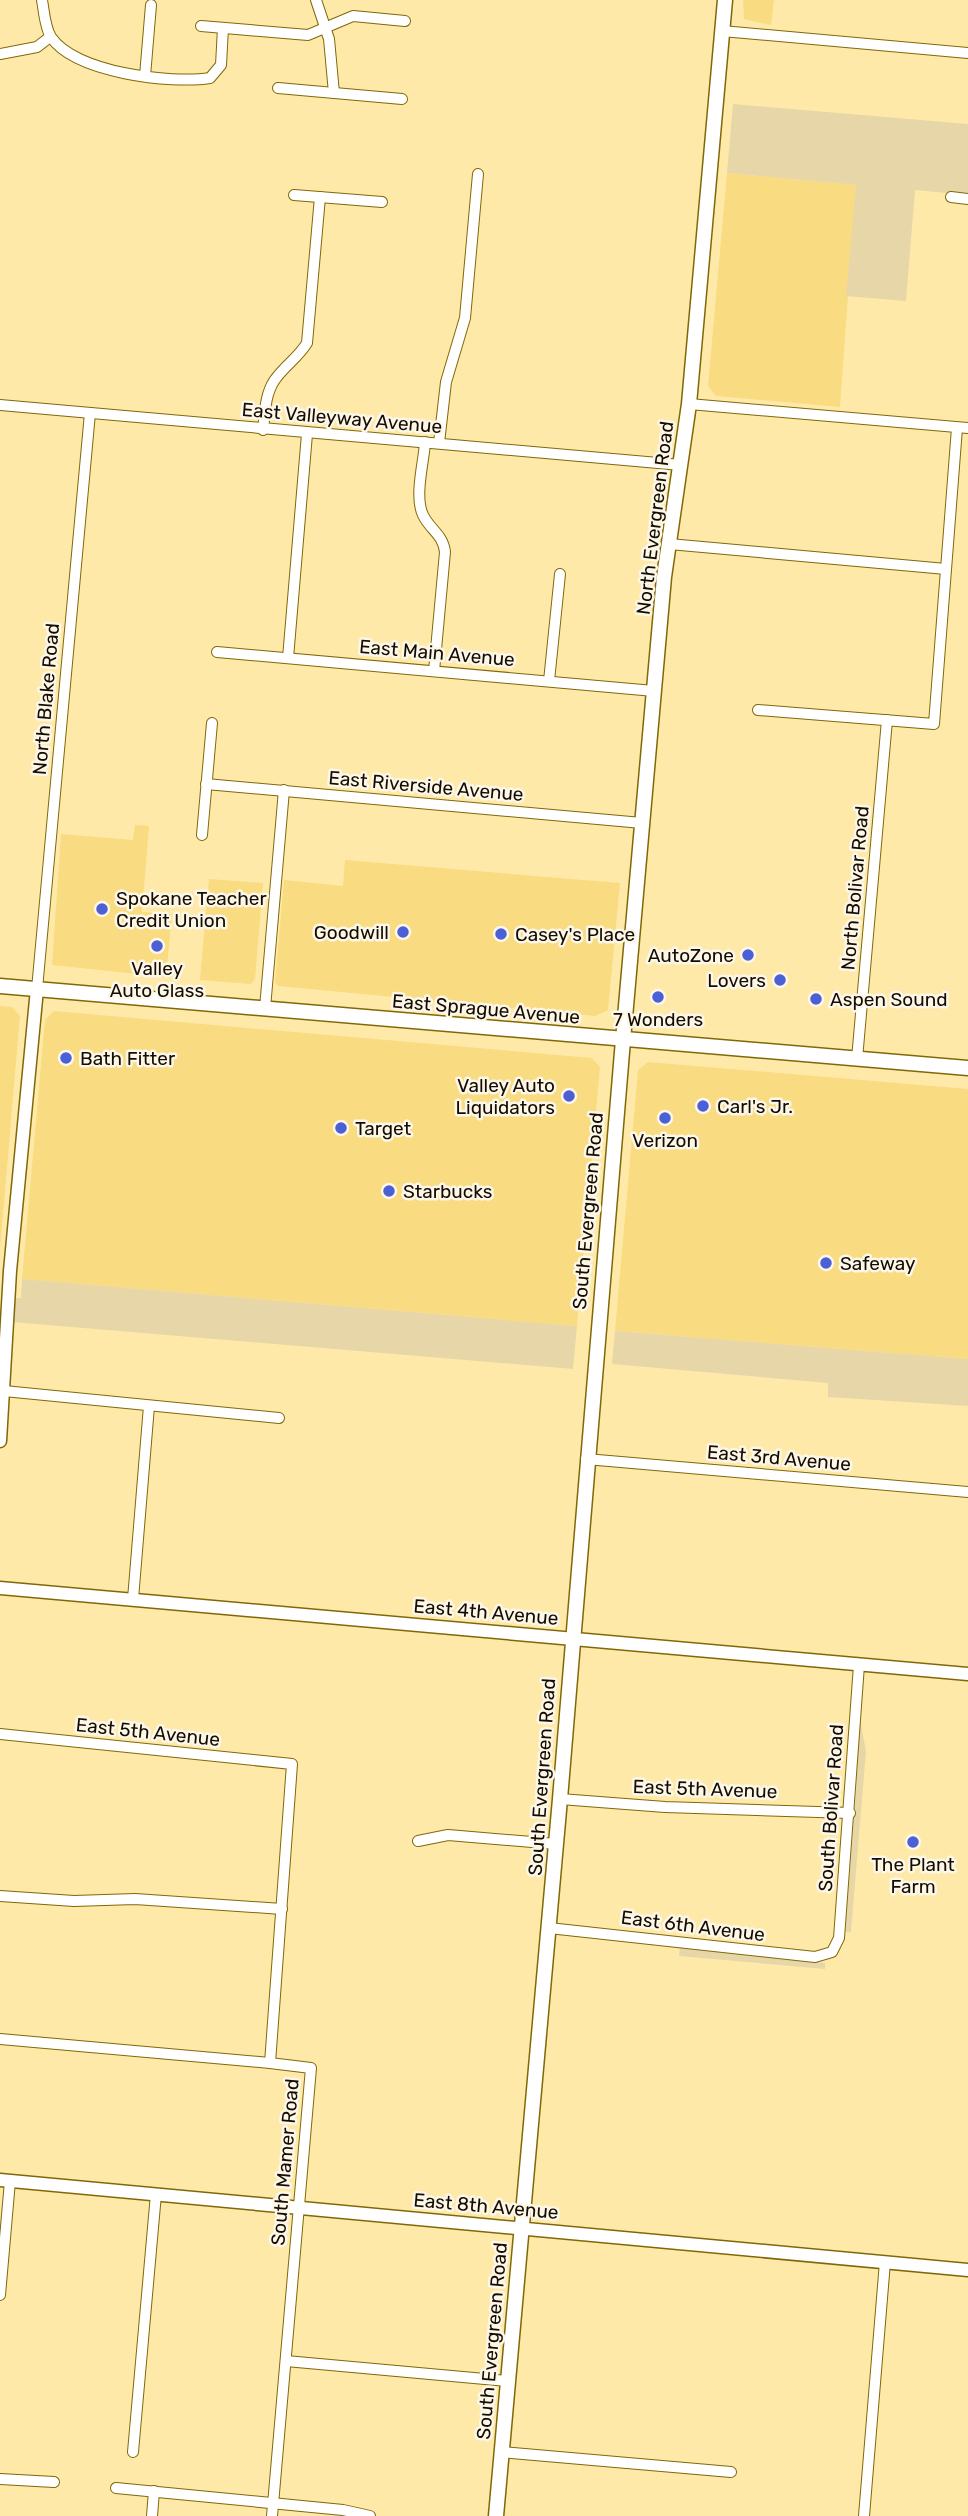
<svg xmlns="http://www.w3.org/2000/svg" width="968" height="2516" font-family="Rubik,sans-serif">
	<rect width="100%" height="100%" fill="#fee9a9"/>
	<g fill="#f9db81">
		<polygon points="743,0 774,0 771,25 744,19"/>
		<polygon points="727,173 856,185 840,407 716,396 708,386"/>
		<polygon points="135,825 149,826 142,912 172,914 166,977 52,965 61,834 133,840"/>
		<polygon points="345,860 620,883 608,1010 595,1016 278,986 275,982 284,880 343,886"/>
		<polygon points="209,879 263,883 255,979 251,984 200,980"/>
		<polygon points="0,1006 12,1007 20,1016 0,1249"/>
		<polygon points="54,1011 592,1058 600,1067 577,1326 22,1279 45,1020"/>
		<polygon points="648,1062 968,1089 968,1359 615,1331 638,1070"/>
	</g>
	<g fill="#e7d7a8">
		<polygon points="733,104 968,124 968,195 915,190 906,301 846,296 856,185 727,173"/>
		<polygon points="22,1279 577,1326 573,1369 12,1322 14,1298 21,1298"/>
		<polygon points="615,1331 968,1359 968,1406 828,1397 828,1383 612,1364"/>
		<polygon points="859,1715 866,1751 851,1932 845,1932 856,1792"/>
		<polygon points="680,1945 825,1963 825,1969 679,1956"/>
	</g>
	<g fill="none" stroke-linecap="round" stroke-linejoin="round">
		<g stroke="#816807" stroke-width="12">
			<g id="minor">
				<path d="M42,0c2,11 3,28 9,37 24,36 120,47 159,41l11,-13 2,-37"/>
				<polyline points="316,0 329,39 334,93"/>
				<polyline points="201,26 308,35 353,16 405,21"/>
				<polyline points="722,31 968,53"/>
				<polyline points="0,54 37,47 50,37"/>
				<polyline points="145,76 151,5"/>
				<polyline points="278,88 402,99"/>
				<polyline points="294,195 382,202"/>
				<polyline points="951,197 968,199"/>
				<polyline points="689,404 968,428"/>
				<polyline points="0,405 681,465"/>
				<path d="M263,430c2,-17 2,-35 11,-49 10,-15 24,-23 33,-38l13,-146"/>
				<path d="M425,442c-1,20 -11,54 -2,73 7,15 20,19 22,37l-11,119"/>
				<polyline points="439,443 446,382 465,318 478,174"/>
				<polyline points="669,544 946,569"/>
				<polyline points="217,652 654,691"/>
				<polyline points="288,658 307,434"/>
				<polyline points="549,681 560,574"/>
				<polyline points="758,710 934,724 957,428"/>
				<polyline points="206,784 642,823"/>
				<polyline points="202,835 212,723"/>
				<polyline points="37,989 90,413"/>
				<polyline points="265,1008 284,790"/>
				<polyline points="857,1059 887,720"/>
				<polyline points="4,1391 279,1418"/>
				<polyline points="586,1459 968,1492"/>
				<polyline points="133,1599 149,1406"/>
				<polyline points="0,1734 292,1764 270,2063 311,2068 272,2516"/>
				<polyline points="560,1799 665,1807 850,1813"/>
				<polyline points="418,1841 448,1835 556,1844"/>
				<polyline points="0,1896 74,1901 135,1899 282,1909"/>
				<polyline points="549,1928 815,1957 832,1952 839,1938 859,1665"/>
				<polyline points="0,2039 270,2063"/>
				<polyline points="0,2295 10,2181"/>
				<polyline points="286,2361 507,2381"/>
				<polyline points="133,2452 156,2194"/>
				<polyline points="501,2452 731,2472"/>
				<polyline points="0,2479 54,2482"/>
				<polyline points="116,2488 343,2510 370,2516"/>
				<polyline points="152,2516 154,2491"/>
				<polyline points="864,2516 885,2262"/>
			</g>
		</g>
		<g stroke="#816807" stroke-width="15">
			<g id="tertiary">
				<polyline points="0,1441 10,1271 37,989"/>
				<polyline points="0,1588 968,1674"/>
				<polyline points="0,2180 968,2270"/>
			</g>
		</g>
		<g stroke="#816807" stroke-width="17">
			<polyline id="secondary" points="496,2516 560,1799 623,1040"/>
		</g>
		<g stroke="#816807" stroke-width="17">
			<g id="primary">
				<polyline points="0,986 968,1068"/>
				<polyline points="623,1040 664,577 689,404 725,0"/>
			</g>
		</g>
		<use href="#minor" stroke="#fff" stroke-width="10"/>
		<use href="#tertiary" stroke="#fff" stroke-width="12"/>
		<use href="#secondary" stroke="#fff" stroke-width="14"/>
		<use href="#primary" stroke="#fff" stroke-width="14"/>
	</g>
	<g fill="#4c60d5" stroke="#fcf7e8" stroke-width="2.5">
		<circle cx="102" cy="909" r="7"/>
		<circle cx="403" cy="932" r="7"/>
		<circle cx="501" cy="934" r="7"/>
		<circle cx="157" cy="946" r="7"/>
		<circle cx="748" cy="955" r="7"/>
		<circle cx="780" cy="980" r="7"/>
		<circle cx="658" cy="997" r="7"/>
		<circle cx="816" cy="999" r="7"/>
		<circle cx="66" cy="1058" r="7"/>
		<circle cx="569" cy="1096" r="7"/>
		<circle cx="703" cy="1106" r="7"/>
		<circle cx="665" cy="1118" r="7"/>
		<circle cx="341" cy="1128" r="7"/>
		<circle cx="389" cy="1191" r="7"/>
		<circle cx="826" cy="1263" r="7"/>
		<circle cx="913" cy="1842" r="7"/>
	</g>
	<g text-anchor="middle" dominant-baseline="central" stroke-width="5" stroke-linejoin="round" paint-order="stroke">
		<g font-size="19" fill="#140c00" stroke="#fcf7e8">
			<text transform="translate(342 418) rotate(5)">East Valleyway Avenue</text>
			<text transform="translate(655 518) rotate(-83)">North Evergreen Road</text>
			<text transform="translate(437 653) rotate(5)">East Main Avenue</text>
			<text transform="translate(46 699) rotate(-85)">North Blake Road</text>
			<text transform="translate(426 786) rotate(5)">East Riverside Avenue</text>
			<text transform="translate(855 888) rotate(-85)">North Bolivar Road</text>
			<text transform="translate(486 1009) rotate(5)">East Sprague Avenue</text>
			<text transform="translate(588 1211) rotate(-85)">South Evergreen Road</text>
			<text transform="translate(779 1458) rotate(5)">East 3rd Avenue</text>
			<text transform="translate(486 1612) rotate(5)">East 4th Avenue</text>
			<text transform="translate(148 1732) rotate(6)">East 5th Avenue</text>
			<text transform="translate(542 1777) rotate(-86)">South Evergreen Road</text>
			<text transform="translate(705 1789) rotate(2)">East 5th Avenue</text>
			<text transform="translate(831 1808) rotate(-86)">South Bolivar Road</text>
			<text transform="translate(693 1926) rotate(7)">East 6th Avenue</text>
			<text transform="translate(285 2162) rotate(-85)">South Mamer Road</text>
			<text transform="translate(486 2206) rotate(5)">East 8th Avenue</text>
			<text transform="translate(492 2341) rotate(-85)">South Evergreen Road</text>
		</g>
		<g font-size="19" fill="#140c00" stroke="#fcf7e8" text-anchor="start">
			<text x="116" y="898">Spokane Teacher<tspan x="116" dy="22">Credit Union</tspan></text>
			<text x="389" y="932" text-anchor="end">Goodwill</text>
			<text x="515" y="934">Casey's Place</text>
			<text x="734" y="955" text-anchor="end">AutoZone</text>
			<text x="157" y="968" text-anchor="middle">Valley<tspan x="157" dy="22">Auto Glass</tspan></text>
			<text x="766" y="980" text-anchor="end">Lovers</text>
			<text x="830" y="999">Aspen Sound</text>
			<text x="658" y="1019" text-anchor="middle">7 Wonders</text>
			<text x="80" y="1058">Bath Fitter</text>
			<text x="555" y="1085" text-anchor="end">Valley Auto<tspan x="555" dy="22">Liquidators</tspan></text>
			<text x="717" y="1106">Carl's Jr.</text>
			<text x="355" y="1128">Target</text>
			<text x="665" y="1140" text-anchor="middle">Verizon</text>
			<text x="403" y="1191">Starbucks</text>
			<text x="840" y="1263">Safeway</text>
			<text x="913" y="1864" text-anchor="middle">The Plant<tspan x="913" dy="22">Farm</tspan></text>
		</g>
	</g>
</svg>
